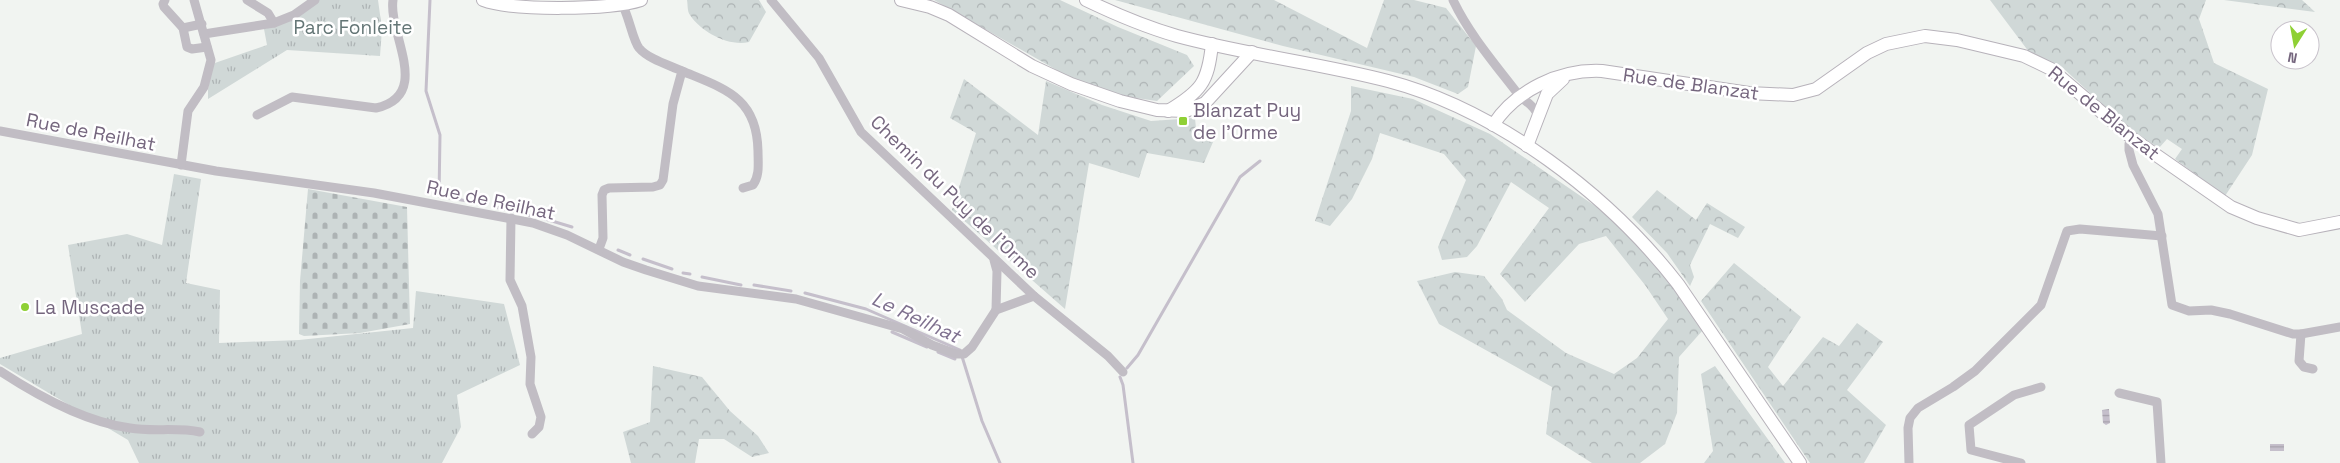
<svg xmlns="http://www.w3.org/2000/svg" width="2340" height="463" font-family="'Space Grotesk',sans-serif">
	<defs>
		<pattern id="grass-tufts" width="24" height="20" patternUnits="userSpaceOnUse" patternTransform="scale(1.25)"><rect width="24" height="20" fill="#d0d8d7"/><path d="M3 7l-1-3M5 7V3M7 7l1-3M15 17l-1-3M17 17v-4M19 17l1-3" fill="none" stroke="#adb3b4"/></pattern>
		<pattern id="forest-crowns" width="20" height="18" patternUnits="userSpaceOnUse" patternTransform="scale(1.25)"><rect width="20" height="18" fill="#d0d8d7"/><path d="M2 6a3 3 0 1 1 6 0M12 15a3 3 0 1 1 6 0" fill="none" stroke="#adb3b4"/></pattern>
		<pattern id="cemetery-stones" width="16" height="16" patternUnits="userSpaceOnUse" patternTransform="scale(1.25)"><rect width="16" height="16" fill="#d0d8d7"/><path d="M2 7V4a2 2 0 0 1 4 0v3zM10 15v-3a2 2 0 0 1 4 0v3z" fill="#adb3b4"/></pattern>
		<pattern id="water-rules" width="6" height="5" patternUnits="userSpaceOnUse" patternTransform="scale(1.25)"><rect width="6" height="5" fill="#c5bfcb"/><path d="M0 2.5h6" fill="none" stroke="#a59faa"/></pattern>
	</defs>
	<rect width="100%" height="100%" fill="#f1f4f1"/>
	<g fill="url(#grass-tufts)">
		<polygon points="319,0 378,0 382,29 380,56 287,50 208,99 208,90 212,64 267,45 264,29 275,26"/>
		<polygon points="174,174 201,179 186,283 220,290 219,343 299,340 413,328 416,291 504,304 520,365 457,395 461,427 442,463 139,463 128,440 0,364 0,358 82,334 68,245 127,234 162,245"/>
	</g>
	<g fill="url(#forest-crowns)">
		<path d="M687,0h72l7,12 -17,30c-20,5 -48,-10 -59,-27 -3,-4 -2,-10 -3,-15z"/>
		<polygon points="934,0 1060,0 1118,27 1187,55 1194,66 1157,101 1129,97 1074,80"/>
		<polygon points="1115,0 1274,0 1367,48 1384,0 1414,0 1446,8 1476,46 1468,87 1458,94 1414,77 1283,46"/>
		<polygon points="1990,0 2206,0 2199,19 2214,63 2268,89 2252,155 2225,196 2175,159 2182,149 2167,139 2159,148 2129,129 2063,68 2029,52"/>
		<polygon points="2224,0 2302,0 2315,12"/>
		<polygon points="964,79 1038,135 1046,81 1102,105 1151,121 1195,118 1197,139 1213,142 1204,163 1147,153 1139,178 1089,163 1065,309 952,210 976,133 950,118"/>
		<polygon points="1351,86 1413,99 1490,134 1601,210 1634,239 1678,293 1703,330 1679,357 1677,413 1665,444 1640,463 1592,463 1546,434 1552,387 1439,324 1417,281 1455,272 1484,276 1502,299 1507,310 1566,353 1614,374 1637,358 1668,319 1645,285 1606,236 1579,244 1525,302 1500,274 1549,208 1511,182 1477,246 1467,257 1442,260 1438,247 1466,180 1444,154 1380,133 1372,159 1352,199 1330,226 1315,221 1351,111"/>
		<polygon points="1657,190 1696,220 1707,203 1745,227 1738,238 1710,224 1690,265 1694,277 1690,286 1667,253 1632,217"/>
		<polygon points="1734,263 1801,317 1768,367 1783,386 1823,337 1839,346 1857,323 1883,342 1847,390 1886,425 1864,463 1810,463 1701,301"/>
		<polygon points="653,366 702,377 730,411 758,436 769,453 752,457 724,439 699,439 695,463 631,463 623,432 650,422"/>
		<polygon points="1715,366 1785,463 1704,463 1713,451 1701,374"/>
	</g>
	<polygon fill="url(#cemetery-stones)" points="308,189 407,207 410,324 360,333 304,336 299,334 300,281"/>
	<g fill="url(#water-rules)">
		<polygon points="2109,409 2110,423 2106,425 2103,423 2102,410"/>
		<rect x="2270" y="444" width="14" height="7"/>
	</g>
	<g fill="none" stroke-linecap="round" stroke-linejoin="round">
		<g stroke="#c5bfcb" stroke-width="3">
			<polyline points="430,0 426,91 440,135 439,196 473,202"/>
			<polyline points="495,207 516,212"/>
			<polyline points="527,215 531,216"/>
			<polyline points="542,218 572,227"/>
			<polyline points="618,250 630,255"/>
			<polyline points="643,259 672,269"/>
			<polyline points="683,273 690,274"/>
			<polyline points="702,277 741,285"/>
			<polyline points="754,285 791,291"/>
			<polyline points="805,293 866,309 960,350 982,421 1000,463"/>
			<polyline points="892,332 927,347"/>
			<polyline points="938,352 955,359"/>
			<polyline points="1127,368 1138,355 1240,177 1260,161"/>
			<polyline points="1120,377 1123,385 1133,463"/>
		</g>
		<g stroke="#b7b2ba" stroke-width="14">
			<g id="secondary">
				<path d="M483,0c29,11 127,10 158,0"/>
				<polyline points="901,0 930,7 949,15 1032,66 1071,84 1120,101 1157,110 1186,111 1205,103 1252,52"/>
				<path d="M1086,0c29,14 60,27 91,36 70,19 142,27 211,45 110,29 221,114 290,203l122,179"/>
				<path d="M1168,111c33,-20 40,-28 44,-67"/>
				<path d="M1493,125c23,-35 67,-56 109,-54l147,22 44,2 23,-6 51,-36 19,-9 39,-8 32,4 67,16 27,13 82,70 98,68 26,11 42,12 41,-8"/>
				<polyline points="1527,146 1547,94 1563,79"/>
			</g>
		</g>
		<g stroke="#c1bdc4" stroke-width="9">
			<polyline points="165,0 163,4 164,7 183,28 187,47 192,49 207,47"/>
			<polyline points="247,0 268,13 274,23"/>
			<polyline points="771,0 819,58 861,132 1034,296 1108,356 1123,372"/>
			<path d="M1453,0c16,34 42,64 65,94 7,8 18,12 20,23"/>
			<polyline points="183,28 202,24"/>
			<polyline points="204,34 274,23 294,15 315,0"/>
			<path d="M682,71c43,18 75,26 76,80 0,12 2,24 -5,34l-10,3"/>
			<path d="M257,115l35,-18 84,11c57,-13 12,-74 17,-108"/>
			<polyline points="0,131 216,171 374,193 533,223 567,235 623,262 646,270 698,286 796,299 903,329 932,345 956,354 964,354 972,347 996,310 1034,296"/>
			<polyline points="2133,139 2129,144 2129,150 2133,165 2158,214 2172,305 2189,311 2211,310 2230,314 2293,334 2301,334 2299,361 2304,367 2313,369"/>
			<polyline points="181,165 188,111 204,87 211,60 194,0"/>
			<polyline points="511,218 510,280 522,306 531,357 530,384 541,417 539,427 532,434"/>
			<path d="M599,249l4,-11 -1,-43 2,-5 5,-2 44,-1 7,-2 3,-5 10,-76 9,-33c-13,-6 -34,-12 -43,-23 -7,-9 -10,-34 -19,-48"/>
			<polyline points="994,260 997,271 996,310"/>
			<polyline points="2301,334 2340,327"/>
			<path d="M0,371c38,25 85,51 130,57 23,4 47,-1 70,4"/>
			<polyline points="2119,393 2157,402 2161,463"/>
			<polyline points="1909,463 1908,428 1910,418 1918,408 1953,387 1975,371 2041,305 2067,231 2080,229 2162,236"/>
			<polyline points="2021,463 1971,450 1969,425 2014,395 2041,387"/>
		</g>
		<use href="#secondary" stroke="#fff" stroke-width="12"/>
	</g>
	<g fill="#8fd035" stroke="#fff" stroke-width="2">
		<rect x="1178" y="116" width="10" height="10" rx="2.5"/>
		<circle cx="25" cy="307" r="5"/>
	</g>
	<g text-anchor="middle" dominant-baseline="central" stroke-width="5" stroke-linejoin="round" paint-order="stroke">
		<g font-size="19" fill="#647676" stroke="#fff">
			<text x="353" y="27">Parc Fonleite</text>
		</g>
		<g font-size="19" fill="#75667e" stroke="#fff">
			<text transform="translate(1691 84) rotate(8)">Rue de Blanzat</text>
			<text transform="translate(2104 113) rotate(39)">Rue de Blanzat</text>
			<text transform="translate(91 132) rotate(11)">Rue de Reilhat</text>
			<text transform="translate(955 197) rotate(44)">Chemin du Puy de l'Orme</text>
			<text transform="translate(491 200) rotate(12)">Rue de Reilhat</text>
		</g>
		<g font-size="19" fill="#75667e" stroke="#fff" text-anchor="start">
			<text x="1193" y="110">Blanzat Puy<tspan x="1193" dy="22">de l'Orme</tspan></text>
			<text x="35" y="307">La Muscade</text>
		</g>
		<g font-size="20" font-style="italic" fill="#7f718f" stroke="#fff">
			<text transform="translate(916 317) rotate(25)">Le Reilhat</text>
		</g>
	</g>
	<g transform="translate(2295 45) rotate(191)"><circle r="24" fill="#ffffff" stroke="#c8c2cb"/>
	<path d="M0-4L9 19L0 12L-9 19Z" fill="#8fd035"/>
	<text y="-8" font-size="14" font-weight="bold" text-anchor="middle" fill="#75667e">N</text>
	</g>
</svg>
